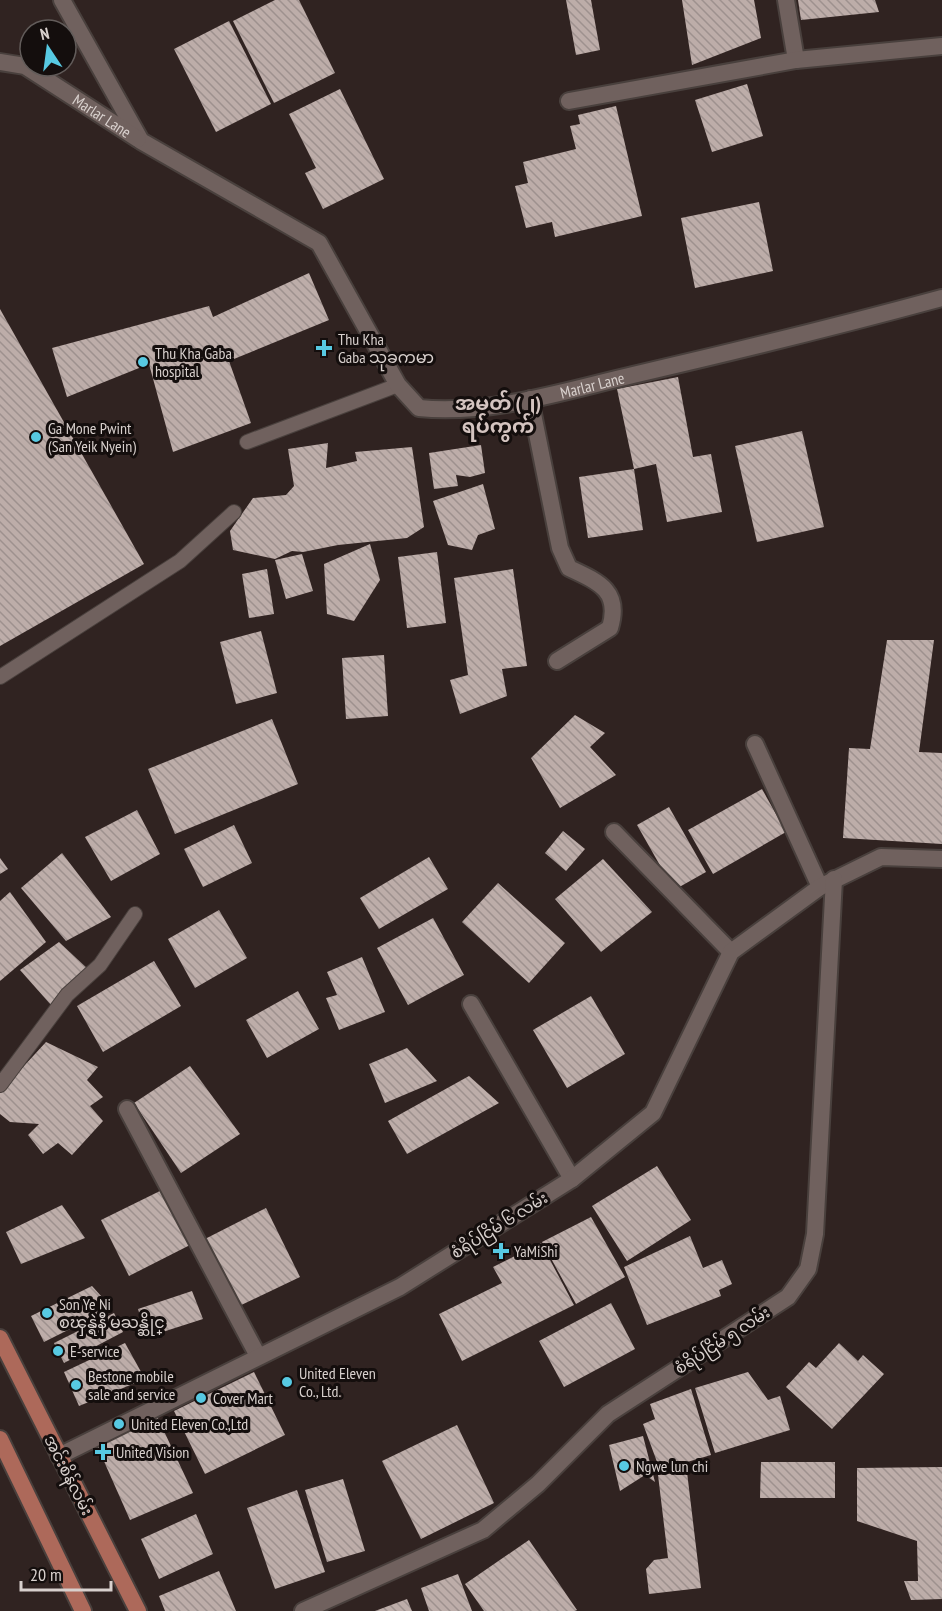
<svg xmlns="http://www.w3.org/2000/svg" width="942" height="1611" font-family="'PT Sans Narrow','Noto Sans Myanmar',sans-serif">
	<defs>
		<pattern id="building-back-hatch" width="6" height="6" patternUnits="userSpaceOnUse" patternTransform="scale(1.5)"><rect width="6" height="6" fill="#bdada9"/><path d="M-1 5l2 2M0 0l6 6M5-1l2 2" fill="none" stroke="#9e918e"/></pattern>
	</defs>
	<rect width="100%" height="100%" fill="#302321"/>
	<g fill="url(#building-back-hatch)">
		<polygon points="275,0 299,0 335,73 274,103 233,21"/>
		<polygon points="566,0 591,0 600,50 576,55"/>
		<polygon points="682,0 754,0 761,38 692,65"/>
		<polygon points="798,0 875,0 879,12 801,20"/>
		<polygon points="229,21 271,104 216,132 174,49"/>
		<polygon points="747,84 763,136 712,152 695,100"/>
		<polygon points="340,89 384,179 323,209 305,173 316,168 289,114"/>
		<polygon points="616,106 642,216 555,237 552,222 526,228 515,186 528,183 523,162 576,149 570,126 580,124 578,115"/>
		<polygon points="759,202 773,271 695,288 681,218"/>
		<polygon points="309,273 329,320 229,361 251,423 173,452 149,364 67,397 52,348 209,306 213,317"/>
		<polygon points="0,309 144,564 0,646"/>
		<polygon points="678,377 693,457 711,454 722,512 667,522 656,464 634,469 617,389"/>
		<polygon points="802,431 824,527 757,542 735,446"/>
		<polygon points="328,443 326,468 357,461 355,452 412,447 424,527 407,538 338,545 303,552 292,551 275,559 233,550 230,531 253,498 286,495 294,486 288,449"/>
		<polygon points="481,445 485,473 470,477 456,475 458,486 434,489 429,453"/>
		<polygon points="634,469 643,530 588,538 579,477"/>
		<polygon points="483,484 495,529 478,535 472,550 448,545 433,501"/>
		<polygon points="370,544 380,580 354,621 327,614 324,564"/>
		<polygon points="437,552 446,623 407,628 398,557"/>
		<polygon points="302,554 313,591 286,599 275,560"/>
		<polygon points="267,569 274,614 249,618 242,574"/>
		<polygon points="513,569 527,666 502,669 507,696 460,714 450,680 468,675 454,578"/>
		<polygon points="261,631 277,693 236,704 220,642"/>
		<polygon points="887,640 934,640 919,752 942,753 942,844 843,838 849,748 870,749"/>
		<polygon points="384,655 388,716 346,719 342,658"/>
		<polygon points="575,715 605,733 590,747 616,775 560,808 531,758"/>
		<polygon points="272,719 298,784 175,834 148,769"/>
		<polygon points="762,789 786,832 713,874 688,830"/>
		<polygon points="669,807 706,872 674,890 637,825"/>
		<polygon points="137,810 160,854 111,881 85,837"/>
		<polygon points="234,825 252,863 203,887 184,849"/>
		<polygon points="563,831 585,849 566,871 545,853"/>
		<polygon points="62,853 111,917 66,941 21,888"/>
		<polygon points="429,857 448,889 379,929 360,898"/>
		<polygon points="0,858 8,869 0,874"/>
		<polygon points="603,859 652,912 601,952 555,899"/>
		<polygon points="498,883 565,943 529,983 462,922"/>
		<polygon points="10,892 46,942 0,981 0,901"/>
		<polygon points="219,910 247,958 195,988 168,939"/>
		<polygon points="433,918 464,975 408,1005 377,948"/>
		<polygon points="59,942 89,970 51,1005 20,970"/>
		<polygon points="362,957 385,1012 339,1030 326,998 337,995 327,972"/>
		<polygon points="154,961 181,1006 103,1052 77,1006"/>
		<polygon points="298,991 319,1029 267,1058 246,1020"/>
		<polygon points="591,996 625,1054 567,1088 533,1030"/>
		<polygon points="46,1042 98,1067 87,1080 103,1097 90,1106 103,1121 72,1155 58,1143 43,1154 28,1135 39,1124 10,1122 0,1114 0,1092"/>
		<polygon points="407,1048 437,1081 385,1103 369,1064"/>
		<polygon points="190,1066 240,1134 181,1173 134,1103"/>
		<polygon points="469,1076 499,1103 407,1154 388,1121"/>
		<polygon points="657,1166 691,1220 627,1261 592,1206"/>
		<polygon points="162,1190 190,1245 129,1276 101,1220"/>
		<polygon points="62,1205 85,1238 21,1264 6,1232"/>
		<polygon points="266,1208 300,1277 235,1308 203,1240"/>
		<polygon points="591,1217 625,1277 576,1304 542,1242"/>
		<polygon points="690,1236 703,1268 722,1260 732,1284 719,1290 721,1296 647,1325 624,1267"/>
		<polygon points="541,1243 574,1305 462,1361 439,1314 502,1283 493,1267"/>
		<polygon points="92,1286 112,1308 44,1342 31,1316"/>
		<polygon points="192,1291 203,1319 147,1337 138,1309"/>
		<polygon points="611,1303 635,1349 564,1387 539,1341"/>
		<polygon points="114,1313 123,1332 64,1363 54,1343"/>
		<polygon points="125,1343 145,1379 79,1406 64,1372"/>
		<polygon points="839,1343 858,1361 863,1355 884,1374 832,1429 786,1387 809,1362 816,1368"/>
		<polygon points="254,1372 285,1435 205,1474 174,1411"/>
		<polygon points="748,1372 768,1400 780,1396 790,1430 715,1453 695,1388"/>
		<polygon points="691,1389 711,1455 660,1470 643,1424 655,1419 650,1404"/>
		<polygon points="155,1412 193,1493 130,1520 95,1441"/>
		<polygon points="457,1425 494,1503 421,1539 382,1461"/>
		<polygon points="643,1436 655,1482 645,1475 620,1491 609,1445"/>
		<polygon points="761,1462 835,1462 835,1498 760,1498"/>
		<polygon points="942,1467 942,1599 911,1600 904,1581 918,1581 917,1541 857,1521 857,1468"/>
		<polygon points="687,1472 701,1588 649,1594 646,1569 654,1560 668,1558 658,1475"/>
		<polygon points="343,1479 365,1551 327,1562 305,1490"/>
		<polygon points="297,1490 325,1572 275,1589 247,1508"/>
		<polygon points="196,1514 213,1554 159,1579 141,1539"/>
		<polygon points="529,1540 577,1610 575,1611 484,1611 465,1584"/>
		<polygon points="219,1571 236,1611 165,1611 159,1596"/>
		<polygon points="458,1574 472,1611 429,1611 421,1588"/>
		<polygon points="407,1599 412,1611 375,1611"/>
	</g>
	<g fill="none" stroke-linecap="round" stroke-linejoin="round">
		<g stroke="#49403d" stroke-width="16">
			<g id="service">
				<polyline points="247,442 398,385"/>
				<polyline points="0,677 180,561 234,512"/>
				<polyline points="0,1085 67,995 100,965 135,914"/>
			</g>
		</g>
		<g stroke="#49403d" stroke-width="20">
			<g id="minor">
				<path id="s1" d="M62,0l79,141 178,102 79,142 21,23c72,7 145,-17 214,-33 104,-24 206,-49 309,-77"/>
				<polyline points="786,0 796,60"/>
				<path id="s2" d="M0,62l25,4 113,73"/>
				<polyline points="569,101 796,60 942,46"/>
				<path d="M530,399l30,149 9,20c30,14 52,23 41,60l-53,33"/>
				<polyline points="755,744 820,887"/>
				<polyline points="614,832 731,952"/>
				<polyline points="471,1004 572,1179"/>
				<polyline points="127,1109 258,1356"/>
				<polyline points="59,1456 400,1287 572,1179 653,1113 731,952 820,887 881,857 942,859"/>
				<polyline points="303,1611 483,1530 538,1484 608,1414 788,1297 808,1269 815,1234 834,879"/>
			</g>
		</g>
		<g stroke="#49403d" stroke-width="20">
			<g id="primary">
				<polyline points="0,1338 138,1611"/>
				<polyline points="0,1439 83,1611"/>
			</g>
		</g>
		<use href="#service" stroke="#70615e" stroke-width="14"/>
		<use href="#minor" stroke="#70615e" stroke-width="16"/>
		<use href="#primary" stroke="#ad695a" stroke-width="16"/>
	</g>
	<g fill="#57c9e2" stroke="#140e0d" stroke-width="2">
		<path d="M321 339h6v6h6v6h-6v6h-6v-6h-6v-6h6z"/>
		<circle cx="143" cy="362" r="6"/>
		<circle cx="36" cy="437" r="6"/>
		<path d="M498 1242h6v6h6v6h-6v6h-6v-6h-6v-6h6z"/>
		<circle cx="47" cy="1313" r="6"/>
		<circle cx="58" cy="1351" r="6"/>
		<circle cx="287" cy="1382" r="6"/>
		<circle cx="76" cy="1385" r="6"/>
		<circle cx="201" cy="1398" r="6"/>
		<circle cx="119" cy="1424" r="6"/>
		<path d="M100 1443h6v6h6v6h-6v6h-6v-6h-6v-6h6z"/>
		<circle cx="624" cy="1466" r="6"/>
	</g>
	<g text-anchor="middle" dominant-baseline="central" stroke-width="6" stroke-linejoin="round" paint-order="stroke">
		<g font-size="16" fill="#d8d0cd" stroke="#140e0d">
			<text stroke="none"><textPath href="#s2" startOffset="117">Marlar Lane</textPath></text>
			<text stroke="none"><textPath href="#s1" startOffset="736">Marlar Lane</textPath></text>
			<text transform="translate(499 1225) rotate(-32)">စံရိပ်ငြိမ် ၆ လမ်း</text>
			<text transform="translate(722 1340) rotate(-33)">စံရိပ်ငြိမ် ၅ လမ်း</text>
			<text transform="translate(69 1475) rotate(63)">အင်းစိန်လမ်း</text>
		</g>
		<g font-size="16" fill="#d8d0cd" stroke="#140e0d" text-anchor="start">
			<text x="338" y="339">Thu Kha<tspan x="338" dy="18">Gaba သုခကမာ</tspan></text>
			<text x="155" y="353">Thu Kha Gaba<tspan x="155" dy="18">hospital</tspan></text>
			<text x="48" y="428">Ga Mone Pwint<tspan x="48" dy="18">(San Yeik Nyein)</tspan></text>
			<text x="514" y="1251">YaMiShi</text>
			<text x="59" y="1304">Son Ye Ni<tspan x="59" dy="18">စၾန္ရဲနီ မႀန္ဆိုင္</tspan></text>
			<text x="70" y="1351">E-service</text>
			<text x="299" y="1373">United Eleven<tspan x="299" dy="18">Co., Ltd.</tspan></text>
			<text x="88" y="1376">Bestone mobile<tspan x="88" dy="18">sale and service</tspan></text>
			<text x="213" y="1398">Cover Mart</text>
			<text x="131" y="1424">United Eleven Co.,Ltd</text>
			<text x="116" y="1452">United Vision</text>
			<text x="636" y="1466">Ngwe lun chi</text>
		</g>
		<g font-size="20" font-weight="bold" fill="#d4c4c0" stroke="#140e0d">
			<text x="498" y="403">အမှတ် (၂)<tspan x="498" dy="23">ရပ်ကွက်</tspan></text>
		</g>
	</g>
	<g transform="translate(48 48) rotate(347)"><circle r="28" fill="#140e0d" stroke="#625c5a" stroke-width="1.5"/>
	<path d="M0-4.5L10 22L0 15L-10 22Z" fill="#57c9e2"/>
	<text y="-9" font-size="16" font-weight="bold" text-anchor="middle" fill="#d8d0cd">N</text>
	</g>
	<path d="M21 1581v9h90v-9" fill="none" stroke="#d8d0cd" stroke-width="3"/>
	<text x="30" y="1581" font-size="18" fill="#d8d0cd" stroke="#140e0d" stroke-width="4.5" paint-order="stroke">20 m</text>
</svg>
